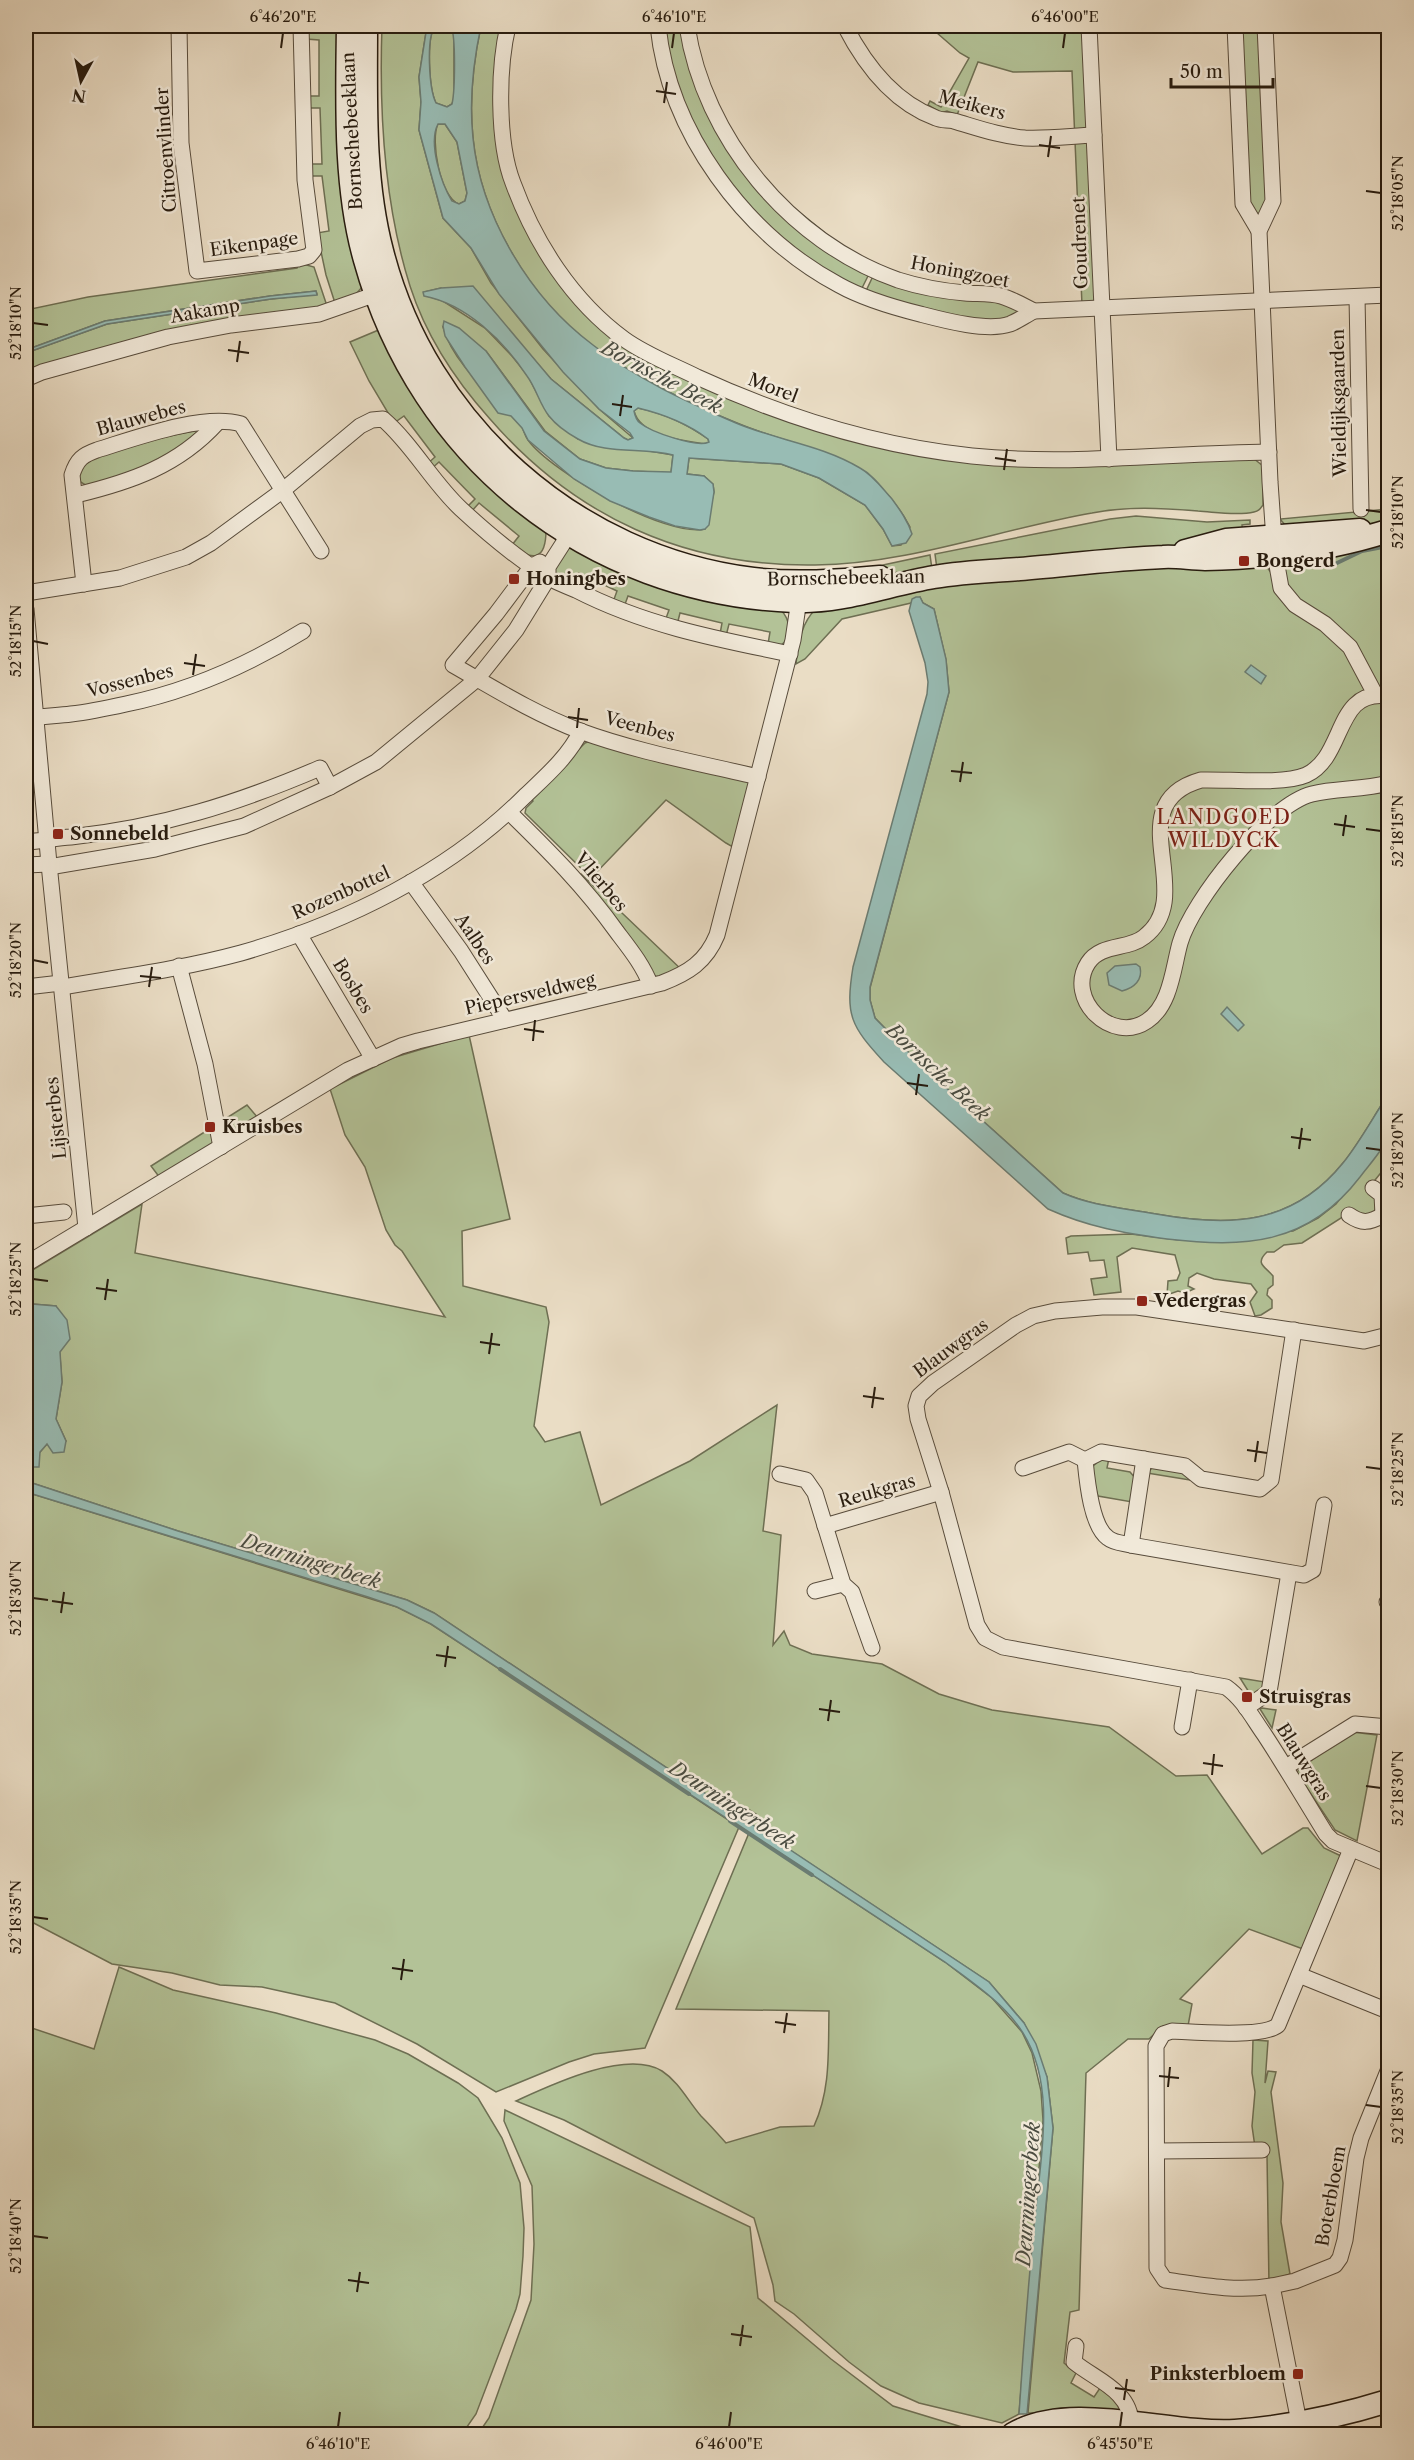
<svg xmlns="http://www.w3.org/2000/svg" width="1414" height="2460" font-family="'Libre Caslon Text',serif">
	<rect width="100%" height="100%" fill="#eaddc5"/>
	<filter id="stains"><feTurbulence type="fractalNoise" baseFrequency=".00333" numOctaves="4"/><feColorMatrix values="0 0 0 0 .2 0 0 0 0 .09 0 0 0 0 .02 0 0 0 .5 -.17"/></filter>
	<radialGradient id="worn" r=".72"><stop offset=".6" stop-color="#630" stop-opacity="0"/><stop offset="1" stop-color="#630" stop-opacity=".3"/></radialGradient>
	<g fill="#b3c297" stroke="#6e6f53" stroke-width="1.5" fill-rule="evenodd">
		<polygon points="306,26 341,26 363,286 356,294 335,303 326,275 317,233 329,231 322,176 310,176 309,164 322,164 320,108 307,108 307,96 319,96 319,40 306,39"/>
		<path d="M382,26h45l-8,51 2,25 -2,28 24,88 28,30 20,35 52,66 56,60 34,29 -5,2 -4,-2 -73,-59 -45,-51 -65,-40 -17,4v3l19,6 42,27 27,28 16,20 21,40 29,23 95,16 -2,18 -38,-2 -27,-3 -26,-9 -35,-28 -59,-80 -43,-24c9,32 37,57 60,80 6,7 14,13 19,20 2,4 3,9 6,13 23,32 138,98 177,89l9,-37 -1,-8 -9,-8 -17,-2 2,-16 92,6 38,14 46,27 18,24 9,17 9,-1 9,-18c-41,-77 -101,-74 -173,-104 -49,-20 -101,-46 -144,-77 -63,-47 -112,-129 -120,-208 -4,-38 0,-75 8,-112h22l-6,75 34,135 107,116 277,102 338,4 10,8v39c-3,4 -4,6 -9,7 -17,4 -39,0 -56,-1 -36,-3 -71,-5 -106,2 -92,16 -183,51 -277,52 -130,2 -240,-48 -325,-146 -35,-39 -64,-83 -80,-133 -26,-82 -31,-175 -28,-260z"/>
		<path d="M435,26h16l3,6v66l-2,6 -5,3 -11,-4c-7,-14 -10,-65 -1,-77z"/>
		<polygon points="662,26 684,26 741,165 871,270 860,292 802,257 742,200 710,157 679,97"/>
		<polygon points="929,26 1085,26 1095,299 1091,303 1082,305 1072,71 1013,72 978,62 957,115 947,111 941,113 928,105 930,101 941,107 969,58 960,53"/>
		<polygon points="1240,26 1262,26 1270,201 1257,218 1247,204"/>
		<path d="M438,124h7l12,18 10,51 -2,8 -6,3c-19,-6 -29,-65 -21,-80z"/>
		<polygon points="303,264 314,267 327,306 26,373 26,353 107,324 271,299 317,294 316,291 270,296 105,321 26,350 26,310 88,297 297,268 298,265"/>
		<polygon points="874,274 1003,303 1021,309 1005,322 965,320 865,293"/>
		<path d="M381,329l165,201c0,30 -13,32 -34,15l7,-9 -40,-33 -8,9 -5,-4 9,-9 -36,-37 -9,8 -4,-5 9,-8 -31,-41 -10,7 -25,-42 -19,-39z"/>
		<path d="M638,408c25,5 49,16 70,31l1,3 -3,2c-22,-3 -66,-8 -72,-33z"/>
		<polygon points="203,429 165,461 87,486 79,481 80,463 113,448"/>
		<polygon points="1388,509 1388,522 1318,528 1286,526 1280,519"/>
		<polygon points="1136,516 1207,522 1250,520 1250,524 1242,525 1243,535 1167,548 937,569 935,554 1110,519"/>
		<path d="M1388,538v557c-15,22 -28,47 -45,68 -51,63 -114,64 -187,51 -32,-6 -64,-8 -93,-21l-140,-126 -48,-49 -5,-18v-12l79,-296 -3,-32 -12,-51 -11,-6 -3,-6 -9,6 -69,16 -37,40 -9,5c2,-20 5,-42 21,-56l81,-20 274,-23 87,1 8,1 5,7 12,-6 7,-8z"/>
		<path d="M571,546l209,63c11,11 13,28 0,37l-12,-2 2,-12 -41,-8 -3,12 -6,-2 2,-11 -42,-10 -3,12 -12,-4 4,-11 -41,-14 -4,11 -11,-5 4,-11 -38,-18 -6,11 -17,-10 -2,-5 9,-20z"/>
		<polygon points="930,555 932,569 848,577 800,572 869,568"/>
		<polygon points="590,741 755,780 737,843 731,846 726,843 666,800 591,878 525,813 526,808 533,801 530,798 585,743"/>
		<polygon points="581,874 683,971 657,977 654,975 580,875"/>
		<path d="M469,1035l41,184 -48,12 1,55 83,21 3,15 -15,104 11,16 35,-10 21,73 89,-44 87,-56 -14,126 18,4 -8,110 11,-14 6,14 22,9 70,10 57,30 53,16 117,17 67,49 31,-1 55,79 41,-26h5l16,20 17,8 -38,93 -54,-20 -69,70 12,5 -4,22h-25l-14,13h-21l-42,34 -7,237 -9,2 -6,51 12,10 -5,10 23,14 6,-9 21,16v9h-93l25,-285 -6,-51 -23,-54 -35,-41 -237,-157 4,-11 -11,-7 -3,11 -308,-205 -27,-13 -229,-69 -152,-50v-207l116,-70 -7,49 310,64 -43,-66 -7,-6 -9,-15 -21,-63 -20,-32 -15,-46 62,-31zM32,1304l24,2 6,76 -6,37 10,22 -19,3 -7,8z"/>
		<polygon points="247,1105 258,1118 160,1178 151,1166"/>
		<path d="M1388,1137v27l-21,26 10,9 -2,12 -12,7 -19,-2 -42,27 -18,2 -10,7h-7c-13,12 -1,15 6,24v9l-5,4 -1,6 5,5v8l-11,7 -6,1 -5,-14 7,-10 -6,-8 -37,-5 -17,-6 -8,5 -1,8 6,3 -9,4 -7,-2 -11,4 1,-14 9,-1 3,-7 -5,-18 -43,-7 -15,9 4,35 -27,3 -3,-16 16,-2 -3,-17 -14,1 -2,-9 -20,2 -2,-16 5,-2 60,-2 48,6 114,-9 25,-13 18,-14z"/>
		<path d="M1109,1458l-2,10 23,4 6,7 -4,23 -34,-6c-6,-21 -16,-31 11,-38z"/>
		<polygon points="1154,1466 1185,1472 1190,1480 1147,1473"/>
		<polygon points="26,1492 397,1607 431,1624 739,1827 645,2048 594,2054 569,2062 496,2092 417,2044 335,2003 262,1987 220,1985 172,1973 112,1964 26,1919"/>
		<polygon points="1240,1678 1265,1682 1264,1689 1252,1697"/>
		<polygon points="1262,1708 1276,1710 1272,1728 1260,1709"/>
		<polygon points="1352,1732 1377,1735 1357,1841 1335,1830 1297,1773 1299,1769"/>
		<path d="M749,1833l196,129 47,36 30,34 10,21 9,38 2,29 -24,294 -17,9 -83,-20 -38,-17 -32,-24 -55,-48 -19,-13 -2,-16 -19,-67 -190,-98 -48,-19c35,-16 110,-52 146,-30 17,11 26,30 39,45 9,9 17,18 25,27l54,-16 34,-1c17,-37 14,-75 15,-115l-153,-2z"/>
		<polygon points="119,1967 173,1990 276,2013 375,2040 408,2054 458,2083 478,2098 502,2138 520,2183 524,2228 523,2256 520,2294 516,2309 476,2414 462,2434 49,2434 26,2429 26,2026 94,2049"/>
		<polygon points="1253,2040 1268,2041 1265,2083 1268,2071 1276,2072 1271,2092 1283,2183 1281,2222 1290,2274 1275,2279 1269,2285 1267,2155 1255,2147 1252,2126 1255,2092 1252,2073"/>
		<polygon points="505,2110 750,2227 758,2298 831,2359 893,2406 985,2434 478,2434 489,2418 531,2300 534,2244 532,2186 504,2121"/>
	</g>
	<g fill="#98bcb4" stroke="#6b7c72" stroke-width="1.5" fill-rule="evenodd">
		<path d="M427,26h8c-9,12 -6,63 1,77l11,4 5,-3c3,-13 4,-67 -1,-78h30c-8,37 -12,74 -8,112 8,79 57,160 120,207 42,33 94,57 143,78 40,17 86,22 124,45 13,7 22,20 32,31 8,11 16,22 20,35l-6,9 -14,3 -9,-17 -18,-24 -46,-27 -38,-14 -92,-6 -2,16 17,2 9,8 1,8 -5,33 -4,4 -5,1 -25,-4 -26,-9 -39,-16 -36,-22 -46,-39 -6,-12 -11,-12 -13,-3 -33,-46 -20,-31 -2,-10 1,-5 15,7 27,23 58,80 36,28 26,9 27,3 38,1 2,-17c-30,-8 -68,0 -95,-16 -9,-5 -22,-14 -29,-23 -9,-11 -13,-28 -22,-40 -23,-35 -61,-72 -103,-80l-1,-4 18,-4 32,-2 78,93 73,59 4,2 5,-2 -3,-5 -31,-24 -36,-37 -64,-78 -28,-46 -28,-30 -24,-88 2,-28 -2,-25zM438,124h7l12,18 10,51 -2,8 -6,3 -7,-3c-11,-18 -24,-58 -14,-77zM638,408c25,6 49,15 70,31l1,3c-12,6 -58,-10 -69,-19 -4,-3 -5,-7 -6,-12z"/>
		<polygon points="316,291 317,295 271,299 107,324 26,353 26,350 105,321 270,296"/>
		<path d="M916,597h4l3,6 11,6 12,50 3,33 -79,295v13l5,18 48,49 140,126c29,13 61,15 93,21 73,13 136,12 187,-51 17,-21 30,-46 45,-68 1,12 3,29 0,41 -2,11 -21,31 -28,41 -52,68 -115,71 -193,62 -44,-6 -79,-12 -119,-30l-164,-147c-33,-36 -39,-46 -31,-95l74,-273 1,-12 -3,-19 -16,-52 3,-12z"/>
		<polygon points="1251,665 1266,676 1261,684 1245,672"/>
		<path d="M1136,964l4,3c3,13 -6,21 -18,24l-13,-6 -2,-12 8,-7z"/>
		<polygon points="1227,1007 1244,1025 1238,1031 1221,1014"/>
		<polygon points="32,1304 56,1306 67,1320 70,1339 60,1352 62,1382 56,1419 66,1441 64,1452 53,1453 47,1444 40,1452 39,1467 28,1467 26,1312"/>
		<path d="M26,1481l152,50 229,69 27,13 555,369 35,41 12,21 11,33 6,51 -26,286h-8c4,-63 9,-125 15,-188 5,-61 24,-137 -11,-193 -19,-30 -50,-50 -78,-71l-514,-338 -34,-17 -29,-10 -342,-105z"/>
	</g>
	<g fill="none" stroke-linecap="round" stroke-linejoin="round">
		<g stroke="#6b7c72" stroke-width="4">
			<polyline points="1302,567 1337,563 1362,551 1388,546"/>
			<polyline points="500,1669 689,1794"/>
			<polyline points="730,1821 812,1875"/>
		</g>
		<g stroke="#584c3c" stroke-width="17">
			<g id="street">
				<polyline points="179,26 181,143 197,271 298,259 309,256 314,250 305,180 301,26"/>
				<path d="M508,26c-10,42 -11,116 5,157 22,60 59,118 111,156 22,16 49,26 73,38 87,40 179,69 275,79 98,10 198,-3 297,-4"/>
				<path d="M658,26c11,106 87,209 181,259 25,14 53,22 81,29 23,6 67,18 90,10 8,-3 16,-9 24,-13"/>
				<path d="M687,26c17,112 103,216 211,254 22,7 44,11 67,13 12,1 25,0 36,3 11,3 23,10 33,15l354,-16"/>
				<path d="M845,26c20,39 48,76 91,92 6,3 12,1 18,3 24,7 46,15 71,17 23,1 46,-2 69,-3"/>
				<polyline points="1089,26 1109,459"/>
				<polyline points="1235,26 1243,204 1259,231"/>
				<polyline points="1265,26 1273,201 1259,231 1270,482 1275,554 1281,588 1295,605 1325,624 1350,647 1375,694"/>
				<polyline points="1357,297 1361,509"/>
				<polyline points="26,379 42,372 168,337 231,325 319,314 385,291"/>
				<path d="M76,495c54,-13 102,-29 141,-72"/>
				<path d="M540,562l-8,4 -36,48 -43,51c42,24 82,49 127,66 57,21 119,32 178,46"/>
				<path d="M84,584l-12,-109c5,-16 11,-20 25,-25 39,-12 106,-37 144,-26l80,127"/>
				<path d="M26,593l94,-15 66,-21 25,-14 71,-52 78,-65 12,-6 11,-1c30,26 49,63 78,90 27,25 54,48 86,68 9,5 19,9 29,13 68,35 140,49 214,64"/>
				<polyline points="26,609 49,864 86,1228"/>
				<path d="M1388,696c-54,-8 -42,61 -82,79 -23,10 -78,4 -105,5 -85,24 -1,115 -57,157 -16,13 -43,6 -56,26 -23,36 24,82 59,58 24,-16 26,-53 33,-78 12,-42 88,-138 132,-149 25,-6 52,-4 76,-11"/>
				<path d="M26,719c15,-3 30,-3 45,-5 18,-2 37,-6 55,-10 63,-13 122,-39 177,-73"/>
				<path d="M509,812c39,38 76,75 108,120 13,17 26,33 34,54"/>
				<path d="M26,842c15,-1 30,-4 45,-5 91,-10 165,-33 249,-69l10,19"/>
				<polyline points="26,865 49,864"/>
				<polyline points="49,867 155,849 244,826 330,787 376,762 477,679 516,630 548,578 548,567 564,542 564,532"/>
				<polyline points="411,882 461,951 505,1020"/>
				<polyline points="299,934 373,1059"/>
				<polyline points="179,966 205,1064 221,1147"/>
				<polyline points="26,987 61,983"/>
				<path d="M62,987c59,-10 120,-18 179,-34 104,-30 207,-80 284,-157 21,-20 43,-39 56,-65"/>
				<polyline points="1373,1188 1382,1195 1383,1215"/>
				<path d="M1349,1215c13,9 20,8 34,0"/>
				<polyline points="26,1216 64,1212"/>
				<path d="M26,1264l322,-194 53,-24 17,-5 244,-58c26,-10 44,-21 55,-48l76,-295 7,-47"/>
				<path d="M1388,1335l-24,6 -227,-34h-35l-47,4 -22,5 -17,9 -83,58 -14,13 -3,10 2,13 23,73 36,133 8,13 18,9 223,40c17,12 26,30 38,47 21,32 41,66 62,100l7,7 55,23"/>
				<path d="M1085,1460c2,20 6,66 23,78 6,5 15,5 23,7l173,30 9,-5 11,-65"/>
				<polyline points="1023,1468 1069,1452 1085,1460 1101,1452 1185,1466 1201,1479 1260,1489 1271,1480 1294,1330"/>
				<polyline points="780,1474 806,1480 815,1493 843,1584 852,1592 872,1648"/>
				<polyline points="825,1526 941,1492"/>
				<polyline points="1131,1545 1144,1459"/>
				<polyline points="815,1591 843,1584"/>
				<polyline points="1387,1602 1388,1603"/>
				<polyline points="1246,1708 1269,1692 1289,1573"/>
				<polyline points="1182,1727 1190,1680"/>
				<polyline points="1286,1767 1355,1724 1388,1727"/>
				<polyline points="1299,1975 1388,2011"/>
				<polyline points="1158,2151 1262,2150"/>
				<polyline points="1272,2286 1295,2281 1335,2265 1340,2258 1345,2240 1356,2158 1361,2138 1388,2071"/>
				<path d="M1076,2346l-2,16c22,18 57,29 57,62"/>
				<path d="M1299,2422l-27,-136c-36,6 -72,-1 -107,-6l-8,-12 -1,-222 7,-12 9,-3c22,1 92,7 106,-6l73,-176"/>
			</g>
		</g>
		<g stroke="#281c0f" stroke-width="25">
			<g id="secondary">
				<path d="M348,26c-1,75 -4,161 17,234 55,198 223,333 429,341 48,2 93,-16 140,-24 28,-5 58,-6 86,-8 47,-4 95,-10 143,-12 14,-1 28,2 42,2 63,-1 124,-9 183,-28"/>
				<path d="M366,26c0,74 -3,153 16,225 44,173 193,306 371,328 42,5 85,2 127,-2"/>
				<polyline points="1185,551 1226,540 1360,530"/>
				<path d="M1013,2434c58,-34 155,1 222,-3 51,-4 105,-15 153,-30"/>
			</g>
		</g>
		<use href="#street" stroke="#f1e9d9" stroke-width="15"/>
		<use href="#secondary" stroke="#f1e9d9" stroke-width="22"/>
	</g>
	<path fill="none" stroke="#281c0f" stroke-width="2" d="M281,48l2,-15M672,48l2,-15M1063,48l2,-15M656,91l20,3M664,103l3,-21M1039,145l21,3M1048,157l3,-21M1366,191l15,2M33,323l15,2M228,350l21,3M237,362l3,-21M612,404l20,3M620,416l3,-21M995,458l21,3M1004,470l3,-21M1366,510l15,2M33,641l15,3M184,663l21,3M193,675l3,-21M568,717l20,3M577,728l2,-20M951,771l21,2M960,782l3,-20M1334,824l21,3M1366,829l15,2M1343,836l3,-21M33,960l15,3M140,976l21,2M149,987l3,-20M524,1029l20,3M533,1041l2,-21M907,1083l21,3M916,1095l3,-21M1291,1137l20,3M1366,1148l15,2M1299,1149l3,-21M33,1279l15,2M96,1288l21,3M105,1300l3,-21M480,1342l20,3M489,1354l3,-21M863,1396l21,3M872,1408l3,-21M1247,1450l20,3M1255,1462l3,-21M1366,1467l15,2M33,1598l15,2M52,1601l21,3M61,1613l3,-21M436,1655l20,3M445,1667l3,-21M819,1709l21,3M828,1721l3,-21M1203,1763l20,3M1212,1775l2,-21M1366,1786l15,2M33,1917l15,2M392,1968l21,3M401,1980l3,-21M775,2022l21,3M784,2033l3,-20M1159,2076l20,2M1168,2087l2,-20M1366,2105l15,2M33,2236l15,2M348,2280l21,3M357,2292l3,-20M731,2334l21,3M740,2346l3,-21M1115,2388l20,3M1124,2400l3,-21M338,2427l2,-15M729,2427l2,-15M1120,2427l2,-15"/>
	<g fill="#8f2418" stroke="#f1e9d9" stroke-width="2">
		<rect x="1238" y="555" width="12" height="12" rx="3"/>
		<rect x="508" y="573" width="12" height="12" rx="3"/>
		<rect x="52" y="828" width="12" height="12" rx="3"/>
		<rect x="204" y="1121" width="12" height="12" rx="3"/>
		<rect x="1136" y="1295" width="12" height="12" rx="3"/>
		<rect x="1241" y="1691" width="12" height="12" rx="3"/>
		<rect x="1292" y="2368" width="12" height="12" rx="3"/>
	</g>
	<g text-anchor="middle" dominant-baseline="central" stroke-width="5" stroke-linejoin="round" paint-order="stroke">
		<g font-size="18" fill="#281c0f" stroke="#f1e9d9">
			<text transform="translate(972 105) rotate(15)">Meikers</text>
			<text transform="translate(352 131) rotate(-93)">Bornschebeeklaan</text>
			<text transform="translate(166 150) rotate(-94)">Citroenvlinder</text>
			<text transform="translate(1080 243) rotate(-92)">Goudrenet</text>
			<text transform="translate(254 244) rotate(-8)">Eikenpage</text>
			<text transform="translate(960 272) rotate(11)">Honingzoet</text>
			<text transform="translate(205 311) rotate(-10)">Aakamp</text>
			<text transform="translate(773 388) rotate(21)">Morel</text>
			<text transform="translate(1339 403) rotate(-91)">Wieldijksgaarden</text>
			<text transform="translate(141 418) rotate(-15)">Blauwebes</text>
			<text transform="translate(846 578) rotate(-1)">Bornschebeeklaan</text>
			<text transform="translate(130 681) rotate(-14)">Vossenbes</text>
			<text transform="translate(640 727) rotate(15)">Veenbes</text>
			<text transform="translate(601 882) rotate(50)">Vlierbes</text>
			<text transform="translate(341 893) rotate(-24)">Rozenbottel</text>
			<text transform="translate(475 939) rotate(56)">Aalbes</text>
			<text transform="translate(353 986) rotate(59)">Bosbes</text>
			<text transform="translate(530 994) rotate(-13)">Piepersveldweg</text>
			<text transform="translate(56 1118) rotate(-96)">Lijsterbes</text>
			<text transform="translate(951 1348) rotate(-36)">Blauwgras</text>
			<text transform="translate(877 1491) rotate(-16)">Reukgras</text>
			<text transform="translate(1304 1762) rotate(58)">Blauwgras</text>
			<text transform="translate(1331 2196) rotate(-80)">Boterbloem</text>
		</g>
		<g font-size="18" font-weight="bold" fill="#281c0f" stroke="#f1e9d9" text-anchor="start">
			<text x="1256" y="561">Bongerd</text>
			<text x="526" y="579">Honingbes</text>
			<text x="70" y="834">Sonnebeld</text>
			<text x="222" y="1127">Kruisbes</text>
			<text x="1154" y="1301">Vedergras</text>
			<text x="1259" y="1697">Struisgras</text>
			<text x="1286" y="2374" text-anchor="end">Pinksterbloem</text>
		</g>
		<g font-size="20" font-style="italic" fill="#4a4c41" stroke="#f1e9d9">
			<text transform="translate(662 377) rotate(28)">Bornsche Beek</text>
			<text transform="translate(938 1072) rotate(43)">Bornsche Beek</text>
			<text transform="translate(311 1561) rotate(17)">Deurningerbeek</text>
			<text transform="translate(732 1805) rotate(33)">Deurningerbeek</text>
			<text transform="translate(1028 2194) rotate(-86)">Deurningerbeek</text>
		</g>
		<g font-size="20" letter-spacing="1.5" fill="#7a1f14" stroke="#f1e9d9">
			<text x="1224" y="817">LANDGOED<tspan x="1224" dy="23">WILDYCK</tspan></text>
		</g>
	</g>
	<rect width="1414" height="2460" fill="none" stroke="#eaddc5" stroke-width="66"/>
	<g transform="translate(81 81) rotate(188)" stroke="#f1e9d9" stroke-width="4.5" paint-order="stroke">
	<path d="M0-4.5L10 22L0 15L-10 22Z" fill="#281c0f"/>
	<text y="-9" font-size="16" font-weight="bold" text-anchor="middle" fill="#281c0f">N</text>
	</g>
	<path d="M1171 78v9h102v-9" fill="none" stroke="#281c0f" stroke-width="3"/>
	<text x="1180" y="78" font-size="18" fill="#281c0f" stroke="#f1e9d9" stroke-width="4.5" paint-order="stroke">50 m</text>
	<rect x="33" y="33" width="1348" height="2394" fill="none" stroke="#281c0f" stroke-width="2"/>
	<g font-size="15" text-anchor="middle" fill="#281c0f">
		<text x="283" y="22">6°46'20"E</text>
		<text x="674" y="22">6°46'10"E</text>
		<text x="1065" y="22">6°46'00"E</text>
		<text transform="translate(1398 193) rotate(-90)" y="5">52°18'05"N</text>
		<text transform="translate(16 323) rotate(-90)" y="5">52°18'10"N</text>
		<text transform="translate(1398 512) rotate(-90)" y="5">52°18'10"N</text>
		<text transform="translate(16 641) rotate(-90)" y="5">52°18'15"N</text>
		<text transform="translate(1398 831) rotate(-90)" y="5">52°18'15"N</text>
		<text transform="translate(16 960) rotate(-90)" y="5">52°18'20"N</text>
		<text transform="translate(1398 1150) rotate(-90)" y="5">52°18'20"N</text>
		<text transform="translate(16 1279) rotate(-90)" y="5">52°18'25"N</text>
		<text transform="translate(1398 1469) rotate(-90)" y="5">52°18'25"N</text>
		<text transform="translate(16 1598) rotate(-90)" y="5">52°18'30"N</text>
		<text transform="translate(1398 1788) rotate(-90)" y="5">52°18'30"N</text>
		<text transform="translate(16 1917) rotate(-90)" y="5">52°18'35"N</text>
		<text transform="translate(1398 2107) rotate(-90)" y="5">52°18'35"N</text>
		<text transform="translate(16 2236) rotate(-90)" y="5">52°18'40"N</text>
		<text x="338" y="2449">6°46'10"E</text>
		<text x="729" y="2449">6°46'00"E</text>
		<text x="1120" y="2449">6°45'50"E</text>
	</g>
	<rect width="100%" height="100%" filter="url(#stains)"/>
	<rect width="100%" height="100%" fill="url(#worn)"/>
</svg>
